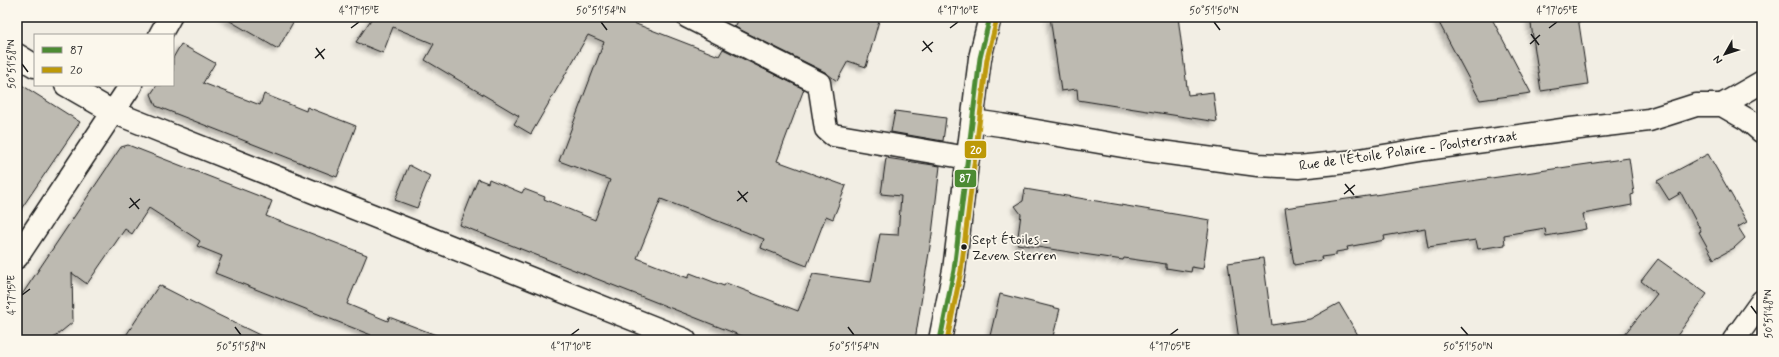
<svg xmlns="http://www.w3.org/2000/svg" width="1779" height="357" font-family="Mynerve,sans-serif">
	<defs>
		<filter id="shadow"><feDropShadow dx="-3.5" dy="3.5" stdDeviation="2" flood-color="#0004"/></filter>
	</defs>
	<rect width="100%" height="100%" fill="#f2eee4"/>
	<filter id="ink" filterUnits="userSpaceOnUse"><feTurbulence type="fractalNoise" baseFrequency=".025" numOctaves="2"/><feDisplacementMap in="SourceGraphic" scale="8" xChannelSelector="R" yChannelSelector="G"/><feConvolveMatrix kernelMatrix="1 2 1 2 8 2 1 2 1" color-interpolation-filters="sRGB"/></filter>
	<g filter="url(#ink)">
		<g fill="#bdbab1" stroke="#1c1c1c" filter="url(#shadow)">
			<polygon points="223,17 296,17 278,49"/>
			<polygon points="370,17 618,17 719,56 723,49 804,89 777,161 846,186 833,219 826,216 807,266 761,248 764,239 661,199 637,258 688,278 690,273 724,286 726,283 798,311 813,274 871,282 880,234 898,235 901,196 881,194 886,158 940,166 932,234 915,340 752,340 460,225 478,179 488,183 489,179 522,193 524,189 545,197 544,199 595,220 610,180 559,161 604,42 588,35 531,134 514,124 519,116 425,60 434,44 393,27 383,53 356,42 372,18"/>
			<polygon points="740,17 880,17 866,67 848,61 837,81 825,72 735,27"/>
			<polygon points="1050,17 1178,17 1188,95 1213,92 1217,122 1078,100 1077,89 1061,91"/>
			<polygon points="1436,17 1491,17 1531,93 1480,100"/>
			<polygon points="1530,17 1578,17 1588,84 1541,91"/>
			<polygon points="181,44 215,63 203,83 260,105 264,94 306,111 307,107 356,126 337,177 156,106 151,94 157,85 173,85 173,58"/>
			<polygon points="17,82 80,122 17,215"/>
			<polygon points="895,111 946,118 943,141 891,132"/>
			<polygon points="128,145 272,201 266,216 367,255 347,304 388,321 389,317 444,338 443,340 369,340 371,335 215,273 222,256 197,246 200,241 149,208 132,234 125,229 87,284 72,273 73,322 51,340 17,340 17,302 121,147"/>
			<polygon points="1708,154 1747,222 1738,227 1745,238 1734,248 1714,259 1699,232 1701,231 1681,193 1669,200 1657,181"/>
			<polygon points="1629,158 1634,194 1631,195 1632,205 1583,214 1586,229 1546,236 1545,228 1504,235 1505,245 1478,249 1476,240 1428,247 1425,229 1384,236 1385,240 1347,247 1348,250 1336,252 1336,255 1321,257 1322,260 1294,265 1285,208"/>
			<polygon points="409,165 430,176 417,208 395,200"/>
			<polygon points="1025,189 1210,220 1203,269 1192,267 1191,272 1166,268 1166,264 1124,258 1123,260 1017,244 1021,214 1015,206 1023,201"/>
			<polygon points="1263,258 1272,325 1310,319 1339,303 1361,340 1239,340 1228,263"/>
			<polygon points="1658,259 1707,294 1674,340 1620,340 1657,294 1641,281"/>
			<polygon points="159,285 210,311 270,340 123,340"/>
			<polygon points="1000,294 1060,309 1052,340 989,340"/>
		</g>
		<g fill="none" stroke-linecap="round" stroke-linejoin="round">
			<g stroke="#1c1c1c" stroke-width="25">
				<g id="minor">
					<polyline points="688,17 819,83 826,129 833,135 968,158"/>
					<polyline points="160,35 170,17"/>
					<polyline points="17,55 35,66"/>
					<polyline points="66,85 113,112 148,126 685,340"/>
					<polyline points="1722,105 1762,82"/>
					<polyline points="973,121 1001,125 1146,150 1258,165 1298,167 1347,162 1426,149 1562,130 1649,120 1696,105 1722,105 1748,120 1762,132"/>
					<polyline points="17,257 131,85"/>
					<polyline points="940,340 954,270 980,58 990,17"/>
					<polyline points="1734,340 1762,301"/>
				</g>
			</g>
			<use href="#minor" stroke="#fbf7ec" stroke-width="22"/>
			<g stroke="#fbf7ec" stroke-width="8">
				<polyline id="bus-1" points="940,340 954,270 980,58 990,17"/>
			</g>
			<g stroke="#fbf7ec" stroke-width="8">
				<polyline id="bus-2" points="947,340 961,271 987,59 997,19"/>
			</g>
			<use href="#bus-1" stroke="#4c8b33" stroke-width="5"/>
			<use href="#bus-2" stroke="#bd9907" stroke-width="5"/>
		</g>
	</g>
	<path fill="none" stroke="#1c1c1c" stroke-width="1.5" d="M601,22l6,8M1214,22l6,8M351,28l8,-6M950,28l8,-6M1549,28l8,-6M1531,34l8,11M923,41l9,11M1530,44l10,-9M316,48l8,11M922,51l11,-9M315,58l10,-9M22,64l6,8M1345,184l9,11M738,191l9,11M1344,194l11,-9M130,198l9,11M737,201l11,-9M129,208l11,-9M22,295l8,-6M1751,306l6,8M235,327l6,8M848,327l6,8M1461,327l7,8M571,335l8,-6M1170,335l8,-6"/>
	<circle fill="#1c1c1c" stroke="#fbf7ec" stroke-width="1.5" cx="964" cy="247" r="3.5"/>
	<g text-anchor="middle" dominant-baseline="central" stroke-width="3.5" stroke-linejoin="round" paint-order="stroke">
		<g font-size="13" fill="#1c1c1c" stroke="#fbf7ec" text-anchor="start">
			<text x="972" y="240">Sept Étoiles -<tspan x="972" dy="16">Zeven Sterren</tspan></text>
		</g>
		<g font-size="14" fill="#1c1c1c" stroke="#fbf7ec">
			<text transform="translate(1408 151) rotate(-8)">Rue de l'Étoile Polaire - Poolsterstraat</text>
		</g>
	</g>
	<g stroke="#fbf7ec" stroke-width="1.5">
		<rect x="964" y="140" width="23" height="19" rx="4" fill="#bd9907"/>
		<rect x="954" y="169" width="23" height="19" rx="4" fill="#4c8b33"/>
	</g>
	<g font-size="11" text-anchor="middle" font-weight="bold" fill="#fff">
		<text x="976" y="154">20</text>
		<text x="965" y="182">87</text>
	</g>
	<rect width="1779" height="357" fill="none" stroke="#fbf7ec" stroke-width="44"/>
	<rect x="34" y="34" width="140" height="52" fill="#fbf7ec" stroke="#a29f99"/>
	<rect x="42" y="47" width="20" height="6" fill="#4c8b33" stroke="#a29f99"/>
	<text x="70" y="54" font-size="12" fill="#1c1c1c">87</text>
	<rect x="42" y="67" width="20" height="6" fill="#bd9907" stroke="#a29f99"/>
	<text x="70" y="74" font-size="12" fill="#1c1c1c">20</text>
	<g transform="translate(1725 54) rotate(231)" stroke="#fbf7ec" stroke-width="3" paint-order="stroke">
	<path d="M0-3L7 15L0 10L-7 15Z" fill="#1c1c1c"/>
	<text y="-6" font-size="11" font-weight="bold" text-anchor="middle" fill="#1c1c1c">N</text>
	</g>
	<rect x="22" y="22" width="1735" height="313" fill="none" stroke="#1c1c1c" stroke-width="1.5"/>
	<g font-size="10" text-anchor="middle" fill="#1c1c1c">
		<text x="359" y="14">4°17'15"E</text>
		<text x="601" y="14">50°51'54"N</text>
		<text x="958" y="14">4°17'10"E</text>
		<text x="1214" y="14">50°51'50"N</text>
		<text x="1557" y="14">4°17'05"E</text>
		<text transform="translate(11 64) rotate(-90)" y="4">50°51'58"N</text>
		<text transform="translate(11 295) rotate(-90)" y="4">4°17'15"E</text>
		<text transform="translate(1768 314) rotate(-90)" y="4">50°51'48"N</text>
		<text x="241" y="350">50°51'58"N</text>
		<text x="571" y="350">4°17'10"E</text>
		<text x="854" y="350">50°51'54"N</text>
		<text x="1170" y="350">4°17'05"E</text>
		<text x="1468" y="350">50°51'50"N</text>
	</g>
</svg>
